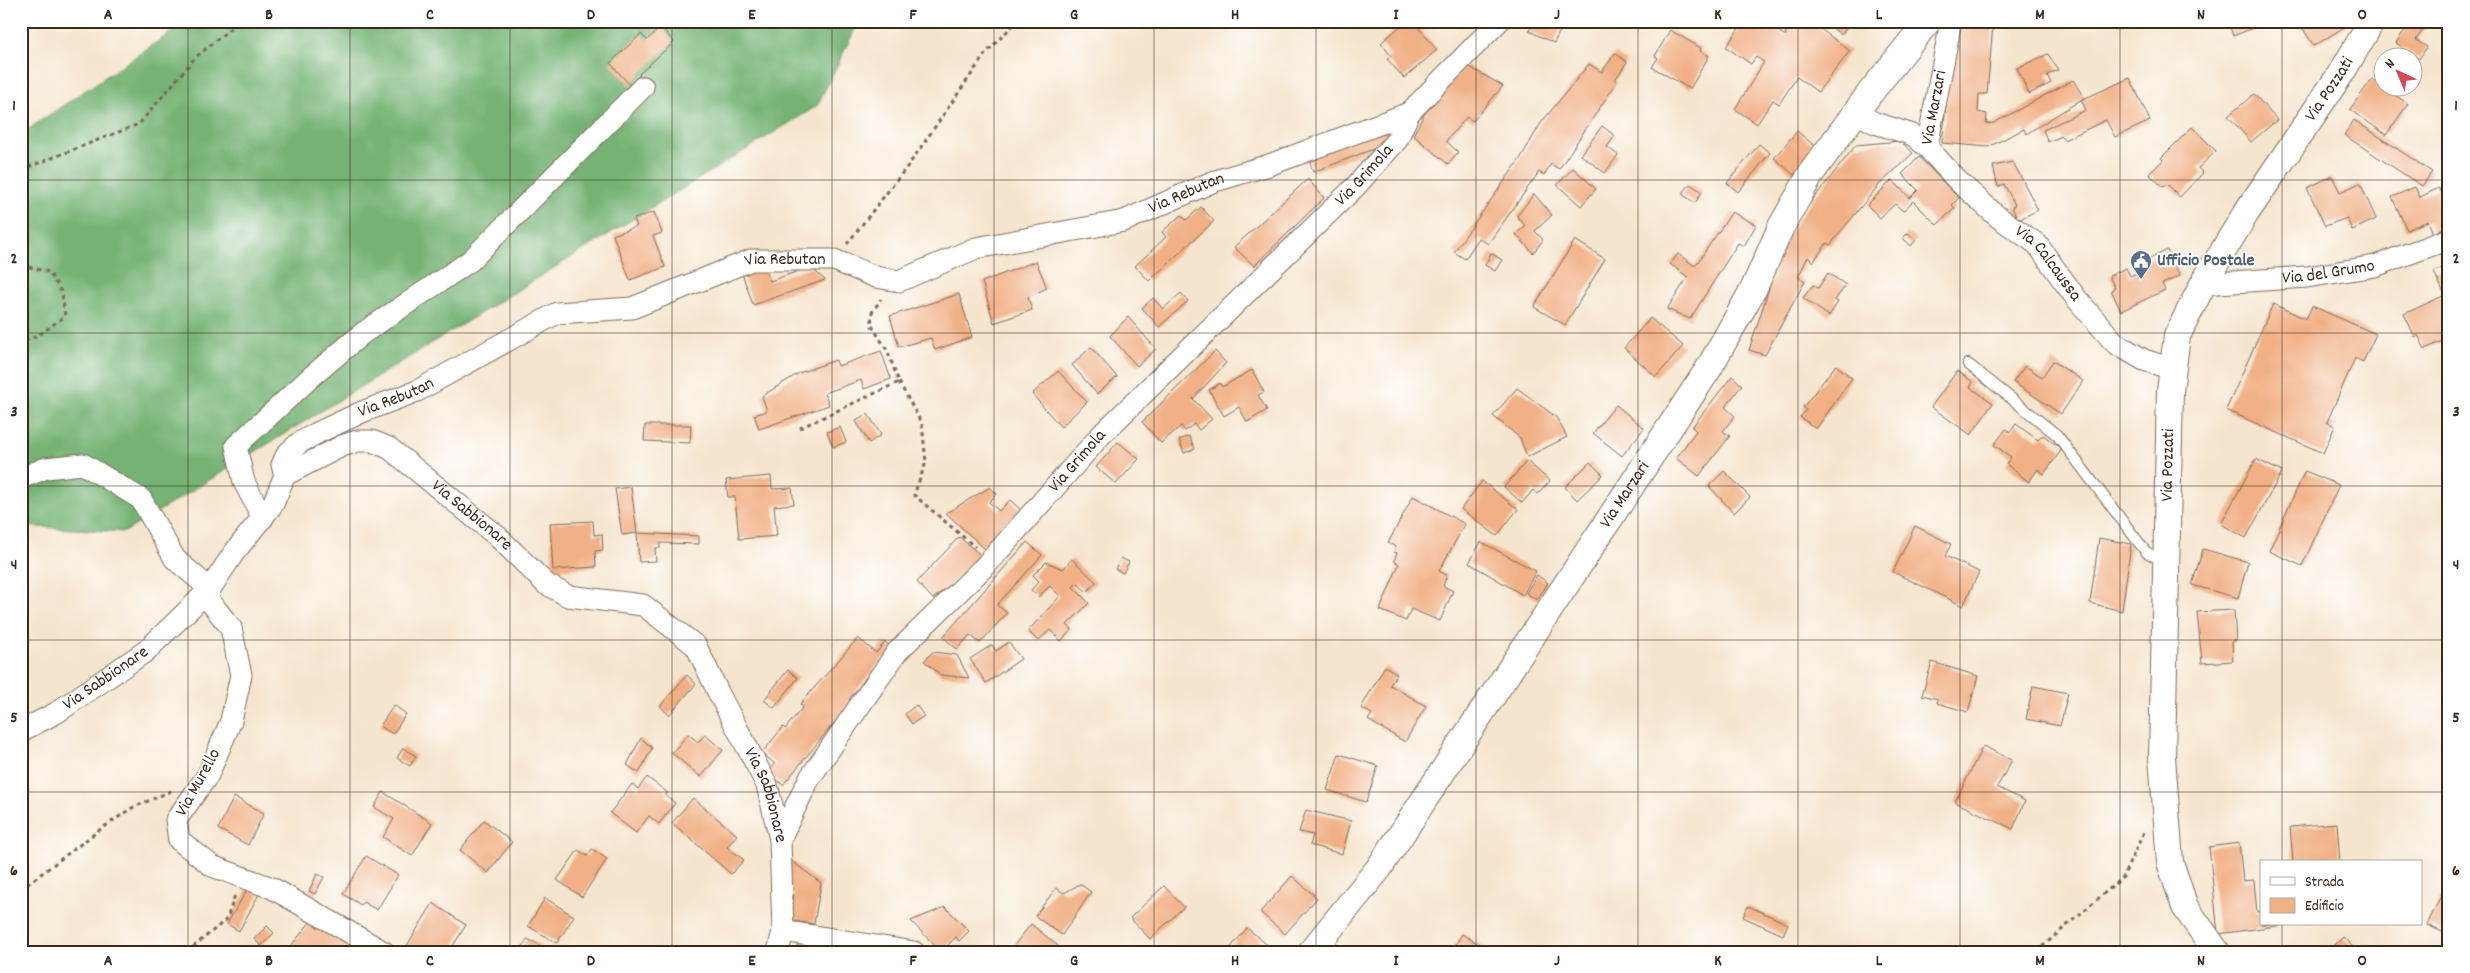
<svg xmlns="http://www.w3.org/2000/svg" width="2470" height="973" font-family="Dekko,sans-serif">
	<rect width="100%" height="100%" fill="#fff"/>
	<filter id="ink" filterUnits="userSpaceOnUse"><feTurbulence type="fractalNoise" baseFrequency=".02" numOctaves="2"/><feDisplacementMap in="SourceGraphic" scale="10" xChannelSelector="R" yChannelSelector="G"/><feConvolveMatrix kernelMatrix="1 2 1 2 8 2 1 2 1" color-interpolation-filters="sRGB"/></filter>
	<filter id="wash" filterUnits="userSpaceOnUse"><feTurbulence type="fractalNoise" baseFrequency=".0096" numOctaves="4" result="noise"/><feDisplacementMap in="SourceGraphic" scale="20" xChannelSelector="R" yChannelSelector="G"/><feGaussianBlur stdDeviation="1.12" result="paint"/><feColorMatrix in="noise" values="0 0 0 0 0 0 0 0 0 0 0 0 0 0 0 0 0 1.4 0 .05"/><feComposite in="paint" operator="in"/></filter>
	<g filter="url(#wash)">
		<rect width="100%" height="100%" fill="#f6e5ce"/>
		<polygon fill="#74b273" stroke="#586e48" points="188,21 859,21 817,106 125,532 21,526 21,134"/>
		<g id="blocks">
			<g fill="#f1b085">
				<polygon points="1406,21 1413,21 1437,50 1404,78 1387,59 1391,56 1381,43"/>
				<polygon points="1534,21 1565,21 1554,43 1529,31"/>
				<polygon points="1744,21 1761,21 1786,36 1785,21 1810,21 1850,51 1818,92 1797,77 1779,104 1773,100 1757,124 1735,109 1764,62 1756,57 1751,64 1726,47"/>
				<polygon points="1838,21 1845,21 1849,25 1841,35 1833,28"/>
				<polygon points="1955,21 1999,21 1993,25 1987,94 1979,94 1978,112 1987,114 1986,124 1994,123 2073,80 2084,98 2026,134 2024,129 1988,147 1942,143"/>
				<polygon points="2228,21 2271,21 2233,36"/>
				<polygon points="2298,21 2342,21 2346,26 2314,46"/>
				<polygon points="2411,21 2423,21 2427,24 2416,40 2427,47 2419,59 2396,43"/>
				<polygon points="661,27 674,42 639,74 640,75 630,85 610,63 641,34 647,40"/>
				<polygon points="1670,30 1701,48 1700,51 1709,56 1690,89 1652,67 1658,58 1655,56"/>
				<polygon points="1615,53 1627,62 1615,80 1617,82 1559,169 1551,164 1544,175 1539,172 1488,244 1479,238 1465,259 1454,252 1520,159 1541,123 1589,64 1602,72"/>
				<polygon points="2048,54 2058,70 2047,75 2051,83 2029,94 2017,68"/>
				<polygon points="2382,62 2382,76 2376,71"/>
				<polygon points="1466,65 1503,86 1473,121 1467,117 1446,141 1458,152 1448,164 1413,135 1424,115"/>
				<polygon points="2130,78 2150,121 2115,137 2106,120 2064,140 2062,136 2048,142 2043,130 2086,110 2081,100"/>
				<polygon points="2372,79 2408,104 2386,135 2350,109"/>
				<polygon points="2254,94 2277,120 2251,142 2228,116"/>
				<polygon points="2354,120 2432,172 2422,186 2344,135"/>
				<polygon points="1392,125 1397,140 1313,172 1308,157"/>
				<polygon points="1602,126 1615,136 1607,147 1618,155 1605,173 1581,155"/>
				<polygon points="2192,127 2216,151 2198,168 2203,173 2180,197 2167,184 2163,187 2149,174 2163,160 2161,158"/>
				<polygon points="1797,131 1817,148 1794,175 1774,158"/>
				<polygon points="1900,141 1913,153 1878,186 1830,245 1827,243 1813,262 1808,257 1798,277 1805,281 1765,355 1749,350 1784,242 1807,207 1856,145"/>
				<polygon points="1759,144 1770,153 1738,192 1727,183"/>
				<polygon points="1919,157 1959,198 1952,205 1955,208 1937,225 1913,201 1903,211 1895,204 1880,218 1867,205 1892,180 1910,198 1918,190 1902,174"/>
				<polygon points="2013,162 2038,210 2018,220 2012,207 2015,205 2004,184 1998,187 1993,166"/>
				<polygon points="1573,168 1596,189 1581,206 1557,185"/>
				<polygon points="2332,176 2340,192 2360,183 2376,219 2352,230 2347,218 2325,226 2307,188"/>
				<polygon points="1308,179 1324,198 1254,266 1234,247"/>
				<polygon points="1690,184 1702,192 1695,203 1682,194"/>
				<polygon points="2415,187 2420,197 2439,188 2449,208 2449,226 2433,233 2428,221 2407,230 2392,197"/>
				<polygon points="1534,194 1552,215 1535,231 1543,240 1533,253 1516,234 1525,226 1517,216"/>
				<polygon points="1201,207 1214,221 1149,281 1135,266 1166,237 1162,232 1181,215 1186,220"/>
				<polygon points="654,212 662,233 653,236 665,267 630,280 613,235 637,226 634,219"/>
				<polygon points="1732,212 1756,225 1744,246 1738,243 1690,319 1667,309 1688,277 1670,264 1678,254 1695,266"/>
				<polygon points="1908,233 1916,240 1911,246 1903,238"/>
				<polygon points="1575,240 1605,259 1565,325 1534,307"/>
				<polygon points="2167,250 2180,276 2162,284 2165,290 2121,311 2111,290 2115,288 2109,276 2126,268 2130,276 2143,270 2140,264"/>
				<polygon points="1491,253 1502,260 1495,271 1485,265"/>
				<polygon points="1036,261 1047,288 1028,297 1032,310 994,323 982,282"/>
				<polygon points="2449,265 2449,338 2425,349 2418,335 2415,337 2404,314 2445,295 2434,272"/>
				<polygon points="764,266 770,281 810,267 825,280 753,305 742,273"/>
				<polygon points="1828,273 1846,285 1835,300 1838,302 1829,316 1803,298 1813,285 1818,288"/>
				<polygon points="1181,293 1188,301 1159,327 1142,308 1153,298 1163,309"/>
				<polygon points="959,294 972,337 935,350 931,338 899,347 890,316"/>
				<polygon points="2273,304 2306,319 2312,306 2376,334 2363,362 2355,358 2327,422 2335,426 2323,453 2226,410"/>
				<polygon points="1128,317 1156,349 1137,366 1110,336"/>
				<polygon points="1650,318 1683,346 1656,377 1624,348"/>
				<polygon points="1091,347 1117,377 1097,394 1072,365"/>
				<polygon points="881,351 891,379 864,389 861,380 825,393 829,405 759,429 754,415 767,411 762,396 799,373 836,360 838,366"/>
				<polygon points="1215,351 1226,363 1193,399 1212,419 1199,430 1194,424 1185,431 1181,426 1161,443 1142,422"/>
				<polygon points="2053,361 2083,381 2061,414 2013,382 2025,366 2042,377"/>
				<polygon points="1836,365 1852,378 1816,429 1800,417 1806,410 1803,407"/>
				<polygon points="1252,370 1264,392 1258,395 1267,410 1247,422 1239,407 1224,416 1209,390 1220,383 1222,387"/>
				<polygon points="1058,371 1087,402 1061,427 1032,394"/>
				<polygon points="1957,371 1973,382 1970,387 1993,403 1971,435 1931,407"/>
				<polygon points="1732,376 1742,385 1725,407 1735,416 1723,431 1730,436 1699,476 1676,458 1696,431 1692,427"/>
				<polygon points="1517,388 1556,417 1567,437 1527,457 1520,438 1493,416"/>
				<polygon points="1616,405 1644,428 1622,456 1593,433"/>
				<polygon points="868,414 881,435 869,443 856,421"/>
				<polygon points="2016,424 2038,440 2043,435 2062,449 2044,474 2038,469 2029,482 2006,464 2011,457 1994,445 2006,429 2010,432"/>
				<polygon points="645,425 691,425 690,443 644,441"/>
				<polygon points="840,427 846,442 833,447 827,432"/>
				<polygon points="1189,436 1195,449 1184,453 1179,440"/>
				<polygon points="1118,442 1139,459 1116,484 1096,467"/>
				<polygon points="2256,459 2282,472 2246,538 2221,524"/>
				<polygon points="1527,461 1550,481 1538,494 1533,490 1522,503 1504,487"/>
				<polygon points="1590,462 1603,475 1577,500 1565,487"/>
				<polygon points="1724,471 1750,497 1734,513 1709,486"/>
				<polygon points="2305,471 2339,485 2302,566 2269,551"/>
				<polygon points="771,476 772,489 792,488 794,504 774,506 777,536 739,539 735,497 728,497 726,480"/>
				<polygon points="1482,481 1518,509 1497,536 1461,509"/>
				<polygon points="631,487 637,533 622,535 615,489"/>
				<polygon points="990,487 997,494 989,502 999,511 1010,500 1022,511 985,549 946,513"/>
				<polygon points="1413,496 1465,524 1439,571 1447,575 1443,586 1453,591 1440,621 1411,609 1406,621 1380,610 1399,564 1394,561 1397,553 1394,552 1396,547 1388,543"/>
				<polygon points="593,521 594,535 602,534 603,550 595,551 596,567 553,570 550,523"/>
				<polygon points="1915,526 1951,544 1945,556 1979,572 1963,606 1893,572"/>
				<polygon points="637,533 699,536 699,544 660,543 660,548 655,548 656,561 639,562"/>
				<polygon points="959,537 983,557 933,599 917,582"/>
				<polygon points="2099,538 2131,544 2122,611 2090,603"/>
				<polygon points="1027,542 1042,555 997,605 1007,613 980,643 970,635 957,649 943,637"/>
				<polygon points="1481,542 1536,571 1523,595 1469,563"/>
				<polygon points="2203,549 2248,562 2238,598 2192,585"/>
				<polygon points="1121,558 1129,562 1123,573 1115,569"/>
				<polygon points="1072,559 1096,582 1087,592 1077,583 1073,587 1089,603 1067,625 1072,629 1061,641 1050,630 1038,641 1028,631 1060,596 1050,586 1038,597 1031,590 1039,581 1033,575 1046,562 1063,569"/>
				<polygon points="1537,575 1548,583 1537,600 1526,593"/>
				<polygon points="2234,610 2236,641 2232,641 2233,661 2202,663 2197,612"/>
				<polygon points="858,638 876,653 885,642 897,652 883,658 849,699 852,701 783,785 768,772 775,764 762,753 783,727 785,729 803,707 800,704"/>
				<polygon points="1009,642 1021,659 986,683 970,659 992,645 996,651"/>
				<polygon points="933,652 957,655 969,678 941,675 924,661"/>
				<polygon points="1932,662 1978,676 1968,712 1937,703 1938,699 1922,695"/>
				<polygon points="1385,666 1397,674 1390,685 1426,706 1405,742 1368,720 1372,714 1361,708"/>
				<polygon points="788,670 798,678 774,708 764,700"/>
				<polygon points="687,675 696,684 669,715 660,706"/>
				<polygon points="2033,686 2068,693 2060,726 2026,719"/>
				<polygon points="394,705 406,714 393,734 380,726"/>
				<polygon points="916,705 924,716 912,724 905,714"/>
				<polygon points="688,734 698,742 705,735 723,750 701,777 672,753"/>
				<polygon points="641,738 652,748 639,773 627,765"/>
				<polygon points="1983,746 2012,760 1997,787 2025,801 2013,829 1955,802"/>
				<polygon points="403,748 416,756 410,766 397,758"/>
				<polygon points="1339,754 1378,766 1366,802 1327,790"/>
				<polygon points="647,777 668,793 665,795 675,803 659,824 649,816 636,833 610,813 632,784 638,789"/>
				<polygon points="383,792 432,823 412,856 383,837 394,819 374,807"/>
				<polygon points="234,797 264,813 248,845 218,829"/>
				<polygon points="693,798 737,835 727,847 744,860 731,874 672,823"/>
				<polygon points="1306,810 1351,821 1342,854 1310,845 1313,835 1299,832"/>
				<polygon points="484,820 512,842 488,873 460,850"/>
				<polygon points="2337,823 2340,862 2293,862 2290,827"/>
				<polygon points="2239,843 2243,881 2254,880 2257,912 2261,911 2261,924 2284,925 2218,934 2209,847"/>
				<polygon points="592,849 607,859 582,897 557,880 578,850 587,856"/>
				<polygon points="366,856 398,875 377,910 363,902 361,905 343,894"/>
				<polygon points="789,859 821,883 814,924 791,921 794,894 789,894"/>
				<polygon points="317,874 324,877 315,894 309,891"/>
				<polygon points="1292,876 1317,898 1285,934 1260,912"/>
				<polygon points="1080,884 1091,892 1062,935 1035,916 1056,888 1064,893"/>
				<polygon points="1164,886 1184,907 1150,939 1130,918"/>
				<polygon points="248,888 259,894 239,931 227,924"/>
				<polygon points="2443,891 2449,894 2449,935 2427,925"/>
				<polygon points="545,898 574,916 557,943 528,926"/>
				<polygon points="433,903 466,925 449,952 436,952 427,946 424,952 403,952"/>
				<polygon points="1748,906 1788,924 1783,935 1743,917"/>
				<polygon points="945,907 969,931 959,941 956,937 941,952 911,921"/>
				<polygon points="315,916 376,952 286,952"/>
				<polygon points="1031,924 1058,946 1054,952 1016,952 1012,948"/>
				<polygon points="267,926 274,933 261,946 254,939"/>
				<polygon points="1247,928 1271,948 1267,952 1227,952"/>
				<polygon points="1462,934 1492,952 1451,952"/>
				<polygon points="2343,937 2358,952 2328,952"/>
				<polygon points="527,939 540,945 536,952 520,952"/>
				<polygon points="796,946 816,948 816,952 796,952"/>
			</g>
		</g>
	</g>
	<g filter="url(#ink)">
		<use href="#blocks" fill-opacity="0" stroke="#7c6b5c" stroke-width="1"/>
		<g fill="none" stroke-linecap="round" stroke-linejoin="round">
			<g stroke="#7c6b5c" stroke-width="12">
				<polyline id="service" points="1968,364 2057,435 2146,552 2163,561"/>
			</g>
			<g stroke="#7c6b5c" stroke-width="23">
				<g id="minor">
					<path id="s1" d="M1857,113l18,10 38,12 14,12 31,34 40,36 39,27 39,54 39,45 29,17 28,9"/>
					<path id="s2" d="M1927,147l24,-126"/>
					<path id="s3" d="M2203,284l104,-7 68,-11 74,-27"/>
					<path id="s4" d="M285,475l-3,-10 5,-11 12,-11 18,-10 45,-21 55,-21 140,-78 75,-5 119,-48h83l42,17 23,4 77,-33 148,-27 88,-39 57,-17 140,-52"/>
					<polyline points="21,478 46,468 83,464 141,499 175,559 210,589"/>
					<polyline points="263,518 244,482 236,446 311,377 363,333 470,261 643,87"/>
					<polyline points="204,594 231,628 241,675 231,721 208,775 176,820 179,840 212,866 272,888 384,952"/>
					<path id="s5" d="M21,731l35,-18 90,-62 64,-62 23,-35 40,-50 12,-29 57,-29 15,-5h15l17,7 20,16 88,72 49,48 22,12 75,9 53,41 23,48 48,91 13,54 3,92 -5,21"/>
					<path id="s6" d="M780,839l29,-60 88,-127 91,-89 113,-128 254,-248 42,-47 12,-27 90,-92"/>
					<polyline points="783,931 914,952"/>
				</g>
			</g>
			<g stroke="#7c6b5c" stroke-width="28">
				<g id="tertiary">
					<path id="s7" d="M1311,952l68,-84 330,-500 45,-80 27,-61 31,-55 58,-79 58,-72"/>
					<path id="s8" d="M2217,952l-32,-45 -15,-45 -8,-105 8,-366 7,-55 26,-52 43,-71 96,-141 30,-51"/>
				</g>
			</g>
			<g stroke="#7c6b5c" stroke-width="3" stroke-dasharray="4 4" stroke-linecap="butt">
				<polyline points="21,170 139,124 195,58 239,21"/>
				<polyline points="847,244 910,163 986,53 1017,21"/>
				<polyline points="21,265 49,272 62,293 65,316 39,335 21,343"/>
				<polyline points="899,382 922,424 926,462 914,495 975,547"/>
				<polyline points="800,428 899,382 887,350 872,326 871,314 881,299"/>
				<polyline points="21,889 98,831 132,808 171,791"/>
				<polyline points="187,952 227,919 235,895"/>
				<polyline points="2036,952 2123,877 2144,832"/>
			</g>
			<use href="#service" stroke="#fff" stroke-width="10"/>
			<use href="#minor" stroke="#fff" stroke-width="21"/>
			<use href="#tertiary" stroke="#fff" stroke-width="26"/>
		</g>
	</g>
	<path fill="none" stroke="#3b2a1e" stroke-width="1" stroke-opacity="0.55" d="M188,21v931M350,21v931M510,21v931M672,21v931M832,21v931M994,21v931M1154,21v931M1316,21v931M1476,21v931M1638,21v931M1798,21v931M1960,21v931M2120,21v931M2282,21v841M21,180h2428M21,333h2428M21,486h2428M21,640h2428M21,792h2428M2282,924v28"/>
	<defs>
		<g id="civic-pin" transform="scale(1.125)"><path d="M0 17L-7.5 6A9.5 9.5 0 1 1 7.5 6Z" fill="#5c6f8a" stroke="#fff"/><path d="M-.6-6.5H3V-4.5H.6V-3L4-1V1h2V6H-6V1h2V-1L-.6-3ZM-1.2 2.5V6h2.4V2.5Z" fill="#fff"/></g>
	</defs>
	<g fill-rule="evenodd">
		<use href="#civic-pin" x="2141" y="261"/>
	</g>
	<g text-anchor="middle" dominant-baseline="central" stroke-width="4" stroke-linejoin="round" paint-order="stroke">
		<g font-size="18" fill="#3b2a1e" stroke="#fff">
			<text stroke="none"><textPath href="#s8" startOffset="920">Via Pozzati</textPath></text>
			<text stroke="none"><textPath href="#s2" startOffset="40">Via Marzari</textPath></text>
			<text stroke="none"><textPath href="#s6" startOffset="889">Via Grimola</textPath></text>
			<text stroke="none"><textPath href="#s4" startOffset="986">Via Rebutan</textPath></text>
			<text stroke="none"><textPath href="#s4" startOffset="566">Via Rebutan</textPath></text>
			<text stroke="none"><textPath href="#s1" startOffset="248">Via Calcaussa</textPath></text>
			<text stroke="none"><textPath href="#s3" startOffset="126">Via del Grumo</textPath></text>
			<text stroke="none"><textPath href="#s4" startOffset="146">Via Rebutan</textPath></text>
			<text stroke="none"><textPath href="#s6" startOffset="484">Via Grimola</textPath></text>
			<text stroke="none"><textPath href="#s8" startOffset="500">Via Pozzati</textPath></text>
			<text stroke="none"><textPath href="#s7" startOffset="555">Via Marzari</textPath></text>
			<text stroke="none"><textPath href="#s5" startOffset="595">Via Sabbionare</textPath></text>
			<text stroke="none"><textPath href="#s5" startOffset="100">Via Sabbionare</textPath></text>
			<text transform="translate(199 783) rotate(-61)">Via Murello</text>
			<text stroke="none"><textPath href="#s5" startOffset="1029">Via Sabbionare</textPath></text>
		</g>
		<g font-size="18" font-weight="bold" fill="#4e5e75" stroke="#fff" text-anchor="start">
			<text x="2157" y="261">Ufficio Postale</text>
		</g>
	</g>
	<rect width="2470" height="973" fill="none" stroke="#fff" stroke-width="55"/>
	<rect x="2260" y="860" width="162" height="65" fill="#ffffff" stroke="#b1aaa5"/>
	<rect x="2270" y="877" width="25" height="8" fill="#ffffff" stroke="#b1aaa5"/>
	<text x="2305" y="886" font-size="15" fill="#3b2a1e">Strada</text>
	<rect x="2270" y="898" width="25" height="15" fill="#f1b085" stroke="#b1aaa5"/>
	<text x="2305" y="910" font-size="15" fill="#3b2a1e">Edificio</text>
	<g transform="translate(2398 72) rotate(316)"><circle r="24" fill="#ffffff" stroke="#b1aaa5"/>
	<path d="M0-4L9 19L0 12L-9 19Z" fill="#d1495b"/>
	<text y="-8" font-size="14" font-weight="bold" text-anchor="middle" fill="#3b2a1e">N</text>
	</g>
	<rect x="28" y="28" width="2414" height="918" fill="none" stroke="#3b2a1e" stroke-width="2"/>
	<g font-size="16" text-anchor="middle" font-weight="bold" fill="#3b2a1e">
		<text x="108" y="19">A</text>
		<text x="269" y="19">B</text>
		<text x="430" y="19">C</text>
		<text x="591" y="19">D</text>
		<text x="752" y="19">E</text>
		<text x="913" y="19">F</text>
		<text x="1074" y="19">G</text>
		<text x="1235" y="19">H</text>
		<text x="1396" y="19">I</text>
		<text x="1557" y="19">J</text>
		<text x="1718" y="19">K</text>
		<text x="1879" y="19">L</text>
		<text x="2040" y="19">M</text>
		<text x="2201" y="19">N</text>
		<text x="2362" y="19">O</text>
		<text x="14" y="110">1</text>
		<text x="2456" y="110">1</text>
		<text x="14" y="263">2</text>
		<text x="2456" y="263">2</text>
		<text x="14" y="416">3</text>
		<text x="2456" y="416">3</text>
		<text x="14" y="569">4</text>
		<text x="2456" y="569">4</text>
		<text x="14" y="722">5</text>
		<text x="2456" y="722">5</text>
		<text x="14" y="875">6</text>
		<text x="2456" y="875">6</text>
		<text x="108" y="965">A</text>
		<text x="269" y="965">B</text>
		<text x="430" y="965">C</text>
		<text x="591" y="965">D</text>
		<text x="752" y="965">E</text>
		<text x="913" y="965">F</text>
		<text x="1074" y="965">G</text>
		<text x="1235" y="965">H</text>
		<text x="1396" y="965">I</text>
		<text x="1557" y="965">J</text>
		<text x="1718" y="965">K</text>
		<text x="1879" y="965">L</text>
		<text x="2040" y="965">M</text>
		<text x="2201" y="965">N</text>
		<text x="2362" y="965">O</text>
	</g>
</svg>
